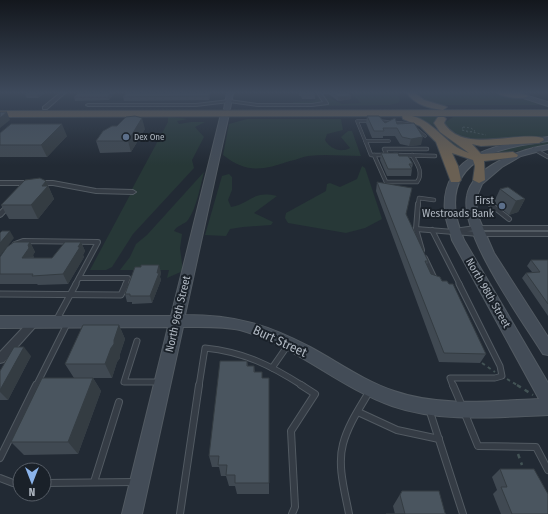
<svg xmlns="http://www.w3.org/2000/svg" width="548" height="514" font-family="'Fira Sans Condensed',sans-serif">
	<rect width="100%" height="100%" fill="#222a34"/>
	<g fill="#273837">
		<polygon points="351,93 398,93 400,100 398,103 390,105 294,106 293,102 313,101 319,98 330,98 342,104 361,103"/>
		<path d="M414,93c45,0 89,-3 132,12h-105l-15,-3z"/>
		<polygon points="402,115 447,115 439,119 471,154 453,148 441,135 443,133 431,124"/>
		<path d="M469,116h79v20c-22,3 -84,12 -100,-5 -2,-2 -3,-6 -4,-8l9,-6z"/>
		<polygon points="168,117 188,119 177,121 179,124 191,122 205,122 195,127 204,137 192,160 194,168 133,234 112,267 106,270 90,270 130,195 135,191 132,189 168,122"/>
		<path d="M247,119h94l2,11 -16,4 -2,6c5,9 16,13 25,8l-9,-11 7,-6h4l9,25c-17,0 -36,-2 -53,0 -6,1 -12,4 -18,5 -27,9 -43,13 -67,-6l6,-31z"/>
		<path d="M548,141v4c-18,2 -35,8 -53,11l-3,-4 16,-5z"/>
		<polygon points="362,166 365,168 382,219 365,228 346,233 288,223 285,218 286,213 326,191 327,184 330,183 340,187 357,179"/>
		<path d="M204,172c-4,15 -7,35 -16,48 -4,5 -11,5 -14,11l8,3 -2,14 3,23 -16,7 2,-8h-49l10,-13 6,-13 11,-9z"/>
		<path d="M229,174l3,3v13l-4,10 3,7c21,-4 21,-17 46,-11l-23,17 19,9 -2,3 -28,2 -13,2 -4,7 -21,-1 17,-59z"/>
	</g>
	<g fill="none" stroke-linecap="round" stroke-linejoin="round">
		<g stroke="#525a62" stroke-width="3.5">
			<g id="lane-far4">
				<polyline points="379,121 410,124 425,136"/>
				<polyline points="365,141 389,141"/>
				<polyline points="366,143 357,121 371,121"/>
			</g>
		</g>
		<g stroke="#525a62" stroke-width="4.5">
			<g id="lane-far3">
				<polyline points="366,142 371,155 385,155"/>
				<polyline points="534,149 548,157"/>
				<path d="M374,155l12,27h31c7,-9 0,-18 -5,-27"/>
				<polyline points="387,155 384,149 427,149"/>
				<polyline points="394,155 435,156"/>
				<polyline points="487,202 492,205"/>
				<polyline points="418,205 419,198 434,200"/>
			</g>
		</g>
		<g stroke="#525a62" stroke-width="6">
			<g id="lane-far2">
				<polyline points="418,204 416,229 422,250"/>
				<polyline points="490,204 509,219"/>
				<polyline points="416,229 479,234 548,234"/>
				<polyline points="432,230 460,285"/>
				<polyline points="461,230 476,228 548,228"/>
				<polyline points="15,244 23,241 98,242 75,285"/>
				<polyline points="425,258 435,279"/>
				<polyline points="79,278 128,278 125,285"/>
			</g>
		</g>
		<g stroke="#525a62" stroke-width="7">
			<g id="lane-far1">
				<polyline points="0,294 121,295 126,284"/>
				<polyline points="57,319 76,284"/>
				<polyline points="137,341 124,382 160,382"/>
				<polyline points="272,368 288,345"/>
				<polyline points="36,386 67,324"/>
				<path d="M199,386l6,-38c39,4 65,17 98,38"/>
				<polyline points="453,386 450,378 495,378 502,376 500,366 459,284"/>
			</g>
		</g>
		<g stroke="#525a62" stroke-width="8">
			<g id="lane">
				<polyline points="453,385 462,406"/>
				<polyline points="358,412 397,430 439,439"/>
				<polyline points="430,412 463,514"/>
				<polyline points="465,414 478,446 536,447 548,470"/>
				<polyline points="0,458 36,385"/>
				<polyline points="0,478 13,483 20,483"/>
				<polyline points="94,482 119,402"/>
				<polyline points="44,483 135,482"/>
				<polyline points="180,514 199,385"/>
				<polyline points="292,514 295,507 291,431 315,394 301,385"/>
				<path d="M349,514c-4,-22 -12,-48 -6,-70 5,-19 16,-35 26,-52"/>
			</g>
		</g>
		<g stroke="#525a62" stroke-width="2">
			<g id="street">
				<polygon points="60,93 65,93 47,109 43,109 43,107"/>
				<polygon points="317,93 321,93 328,103 328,104 312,106 257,106 229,102 196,106 88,106 86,105 88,104 196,104 229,100 257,104 312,104 323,102"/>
				<polygon points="0,181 53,181 96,189 133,190 136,192 133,194 96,193 53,185 0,185"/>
				<polygon points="11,201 14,203 2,216 0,217 0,211 9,202"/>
				<polygon points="34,318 37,319 39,322 37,325 4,362 0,363 0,352 31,319"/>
			</g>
		</g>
		<g stroke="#525a62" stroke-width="2">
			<g id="secondary">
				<polygon points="227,93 233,93 230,109 227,111 224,109"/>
				<polygon points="508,93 518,93 548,102 548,106"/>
				<path d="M225,112l4,2 -44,201c50,0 81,9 125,32 28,15 54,34 84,44 46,16 97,10 145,8l-87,-159c-2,-9 -6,-18 -7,-27 -6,-61 57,-70 103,-76v4c-43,6 -101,15 -92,73 1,8 5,18 8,26l84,143v32c-52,2 -107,8 -156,-9 -54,-19 -97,-61 -152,-76 -18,-4 -38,-3 -57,-3l-41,187h-20l46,-187 -168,1v-12h171l50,-202z"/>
				<path d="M548,145v4l-27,7 -19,11 -20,17 -6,14 1,16 17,39 54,84v18l-5,-1c-21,-34 -84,-120 -76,-158 5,-30 55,-47 81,-51z"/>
			</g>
		</g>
		<g stroke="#3f474f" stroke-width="2">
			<g id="highway">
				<path d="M407,93h8l9,7 23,7 -4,3c-14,-2 -28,-5 -36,-17z"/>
				<path d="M497,93h23l9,3c-5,4 -26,1 -32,-3z"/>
				<path d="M548,110v6h-136c24,6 33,29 57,37l-29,-21 -6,-9 4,-6h6l2,2 -2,4c19,31 70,8 99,15l1,2 -5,3 -58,3 -9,-2 9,10 32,-2 5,3 -1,2 -33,4 1,19 -6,3 -6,-3 2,-14 -2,-6 -21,-7 6,13 3,14 -2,2h-8l-15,-40 -16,-16 -17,-7 -1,-3 -402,1v-6z"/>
			</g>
		</g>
		<g stroke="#435355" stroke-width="1" stroke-dasharray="2 2" stroke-linecap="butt">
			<polygon points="463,127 471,128 475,131 468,132 462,130"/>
			<polyline points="462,130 486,135"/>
		</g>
		<g stroke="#435355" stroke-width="2" stroke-dasharray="3.5 3.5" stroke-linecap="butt">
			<polyline points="482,363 495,372"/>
			<polyline points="507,379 519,386"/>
		</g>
		<g stroke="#435355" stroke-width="2.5" stroke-dasharray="4.5 4.5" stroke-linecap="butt">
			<polyline points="517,385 533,395"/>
			<polyline points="518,454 522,465"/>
		</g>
		<use href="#lane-far4" stroke="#353c45" stroke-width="2.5"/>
		<use href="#lane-far3" stroke="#353c45" stroke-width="3"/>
		<use href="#lane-far2" stroke="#353c45" stroke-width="4"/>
		<use href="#lane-far1" stroke="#353c45" stroke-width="5"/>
		<use href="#lane" stroke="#353c45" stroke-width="6"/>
		<use href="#street" fill="#353c45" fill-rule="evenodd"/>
		<use href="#secondary" fill="#434c57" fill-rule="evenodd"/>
		<use href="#highway" fill="#6a6053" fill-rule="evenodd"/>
	</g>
	<g fill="#404952">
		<polygon points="45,93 38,98 27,98 25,95"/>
		<polygon points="114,93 109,100 75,101 74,97"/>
		<polygon points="211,93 209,100 124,101 123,97"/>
		<polygon points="299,93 316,93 315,93 315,99 302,99 301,96 299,96"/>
		<polygon points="323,93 348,93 351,96 351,99 338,101 329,94 323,94"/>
		<polygon points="367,116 385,123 397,124 421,145 409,146 400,144 395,136 383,136 383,138 372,138 366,123"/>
		<polygon points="117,126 145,129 131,152 100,153 96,141"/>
		<polygon points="0,133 67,136 47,157 0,157"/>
		<polygon points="381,153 399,156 413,164 412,168 412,169 411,176 387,176 380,160"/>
		<polygon points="46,181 54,199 38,219 9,219 1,205"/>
		<polygon points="377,182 428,261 427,265 431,274 486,354 480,363 439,362 376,191"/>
		<polygon points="500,189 525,199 518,212 509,215 494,202"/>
		<polygon points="30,242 35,252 33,255 34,258 52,258 81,242 85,251 83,255 84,257 68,284 38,285 37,284 0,284 0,257"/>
		<polygon points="531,260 548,260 548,316 522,278 526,273 532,272 527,266"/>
		<polygon points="161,272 160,277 161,280 152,303 132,304 132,302 127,302 125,294"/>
		<polygon points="119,325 125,339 120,354 120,358 117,362 112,378 74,378 65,364"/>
		<polygon points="31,356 8,400 0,400 0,371"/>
		<polygon points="247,361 248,366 254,366 255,372 262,378 269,378 269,494 237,494 235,486 229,486 226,476 221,476 219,467 212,467 209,456"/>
		<polygon points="93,378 101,391 78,454 24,455 11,442"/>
		<polygon points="500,469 548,514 501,514 493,494 497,490 492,477"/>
		<polygon points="402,491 445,513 395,514 393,506"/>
	</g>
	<g fill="#343c42">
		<polygon points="39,93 45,93 38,98 37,95"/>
		<polygon points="111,93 114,93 109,100 108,97"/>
		<polygon points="210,93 211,93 209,100 208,96"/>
		<polygon points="351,96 351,99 338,101 338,97"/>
		<polygon points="7,112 10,120 0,128 0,118"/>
		<polygon points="142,118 145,129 131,152 128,141"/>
		<polygon points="62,124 67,136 47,157 41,145"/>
		<polygon points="423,137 421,145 409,146 411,139"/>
		<polygon points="46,181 54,199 38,219 31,205 42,186"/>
		<polygon points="525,199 518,212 509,215 516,201"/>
		<polygon points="10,231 14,238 0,256 0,243"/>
		<polygon points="30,242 35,252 33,255 34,257 22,258"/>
		<polygon points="81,242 85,251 83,255 84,257 68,284 63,274"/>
		<polygon points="159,265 161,272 160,277 161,280 152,303 150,296"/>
		<polygon points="119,325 125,339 120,354 120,358 117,362 112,378 105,364"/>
		<polygon points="24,347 31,356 8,400 0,392 0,390"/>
		<polygon points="93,378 101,391 78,454 68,442"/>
	</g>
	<g fill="#4a555f" stroke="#343c42">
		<polygon points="27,93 39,93 37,95 25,95"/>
		<polygon points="78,93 111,93 108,97 74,97"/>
		<polygon points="126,93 210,93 208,96 123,97"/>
		<rect x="302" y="93" width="13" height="2"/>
		<polygon points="333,93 348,93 351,96 338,97"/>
		<polygon points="0,112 7,112 0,118"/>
		<polygon points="135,116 142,118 128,141 96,141 103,131 112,126 117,126 126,117"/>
		<polygon points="367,116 379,116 385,123 395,118 397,124 414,123 423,137 411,139 402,137 397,128 383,128 384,131 374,131"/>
		<polygon points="11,124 62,124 41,145 0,145 0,133"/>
		<polygon points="381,153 398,153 399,156 408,156 413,164 409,164 412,169 388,169"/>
		<polygon points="40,178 46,181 42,186 48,186 31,205 1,205 25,180"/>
		<polygon points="377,182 412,188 406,214 428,261 425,261 431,274 440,277 442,281 447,281 449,284 453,284 486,354 444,353"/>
		<polygon points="508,187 525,199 516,201 500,189"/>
		<polygon points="2,231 10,231 0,243 0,233"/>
		<polygon points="14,242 30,242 28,245 29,248 22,258 52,258 65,242 81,242 78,247 80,247 63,274 32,276 33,274 0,274 0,257 7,247"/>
		<polygon points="531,260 548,260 548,304 526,273 540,272"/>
		<polygon points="141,265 159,265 157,273 159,273 150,296 130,296 130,294 125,294 135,267 141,267"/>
		<polygon points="83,325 119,325 114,340 114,344 111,348 105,364 65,364"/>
		<polygon points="14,347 24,347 0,390 0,371"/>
		<polygon points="220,361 247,361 247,366 254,366 254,372 262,372 262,378 269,378 269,483 235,483 235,475 226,475 227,465 218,465 219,456 209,456"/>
		<polygon points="42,378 93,378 68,442 11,442"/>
		<polygon points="500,469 534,469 548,494 548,514 512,514 501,487 507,487"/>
		<polygon points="402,491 439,491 445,513 446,514 386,514 405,514 400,495"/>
	</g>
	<linearGradient id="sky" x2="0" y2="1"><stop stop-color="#13171d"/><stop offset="0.56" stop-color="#3e4a5c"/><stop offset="1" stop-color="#3e4a5c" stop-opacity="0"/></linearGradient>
	<rect width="548" height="165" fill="url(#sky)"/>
	<g fill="#5c6f8a" stroke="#1a2129" stroke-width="1.5">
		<circle cx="126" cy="137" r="4"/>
		<circle cx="502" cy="206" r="4"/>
	</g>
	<g text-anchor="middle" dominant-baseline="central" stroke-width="4" stroke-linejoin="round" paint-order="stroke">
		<g font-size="9" fill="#afb7c1" stroke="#1a2129" text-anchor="start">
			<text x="134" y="137">Dex One</text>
		</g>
		<g font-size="11" fill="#afb7c1" stroke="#1a2129" text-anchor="end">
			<text x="494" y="200">First<tspan x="494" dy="13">Westroads Bank</tspan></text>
		</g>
		<g font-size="11" fill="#afb7c1" stroke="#1a2129">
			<text transform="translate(488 293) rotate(60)">North 98th Street</text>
			<text transform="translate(178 314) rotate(-77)">North 96th Street</text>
		</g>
		<g font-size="13" fill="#afb7c1" stroke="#1a2129">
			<text transform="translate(280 341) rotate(25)">Burt Street</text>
		</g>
	</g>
	<g transform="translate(32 482) rotate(180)"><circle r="19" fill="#1a2129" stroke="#565d66"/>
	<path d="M0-3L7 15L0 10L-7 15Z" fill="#8bb4eb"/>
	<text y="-6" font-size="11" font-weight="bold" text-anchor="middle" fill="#afb7c1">N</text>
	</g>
</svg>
